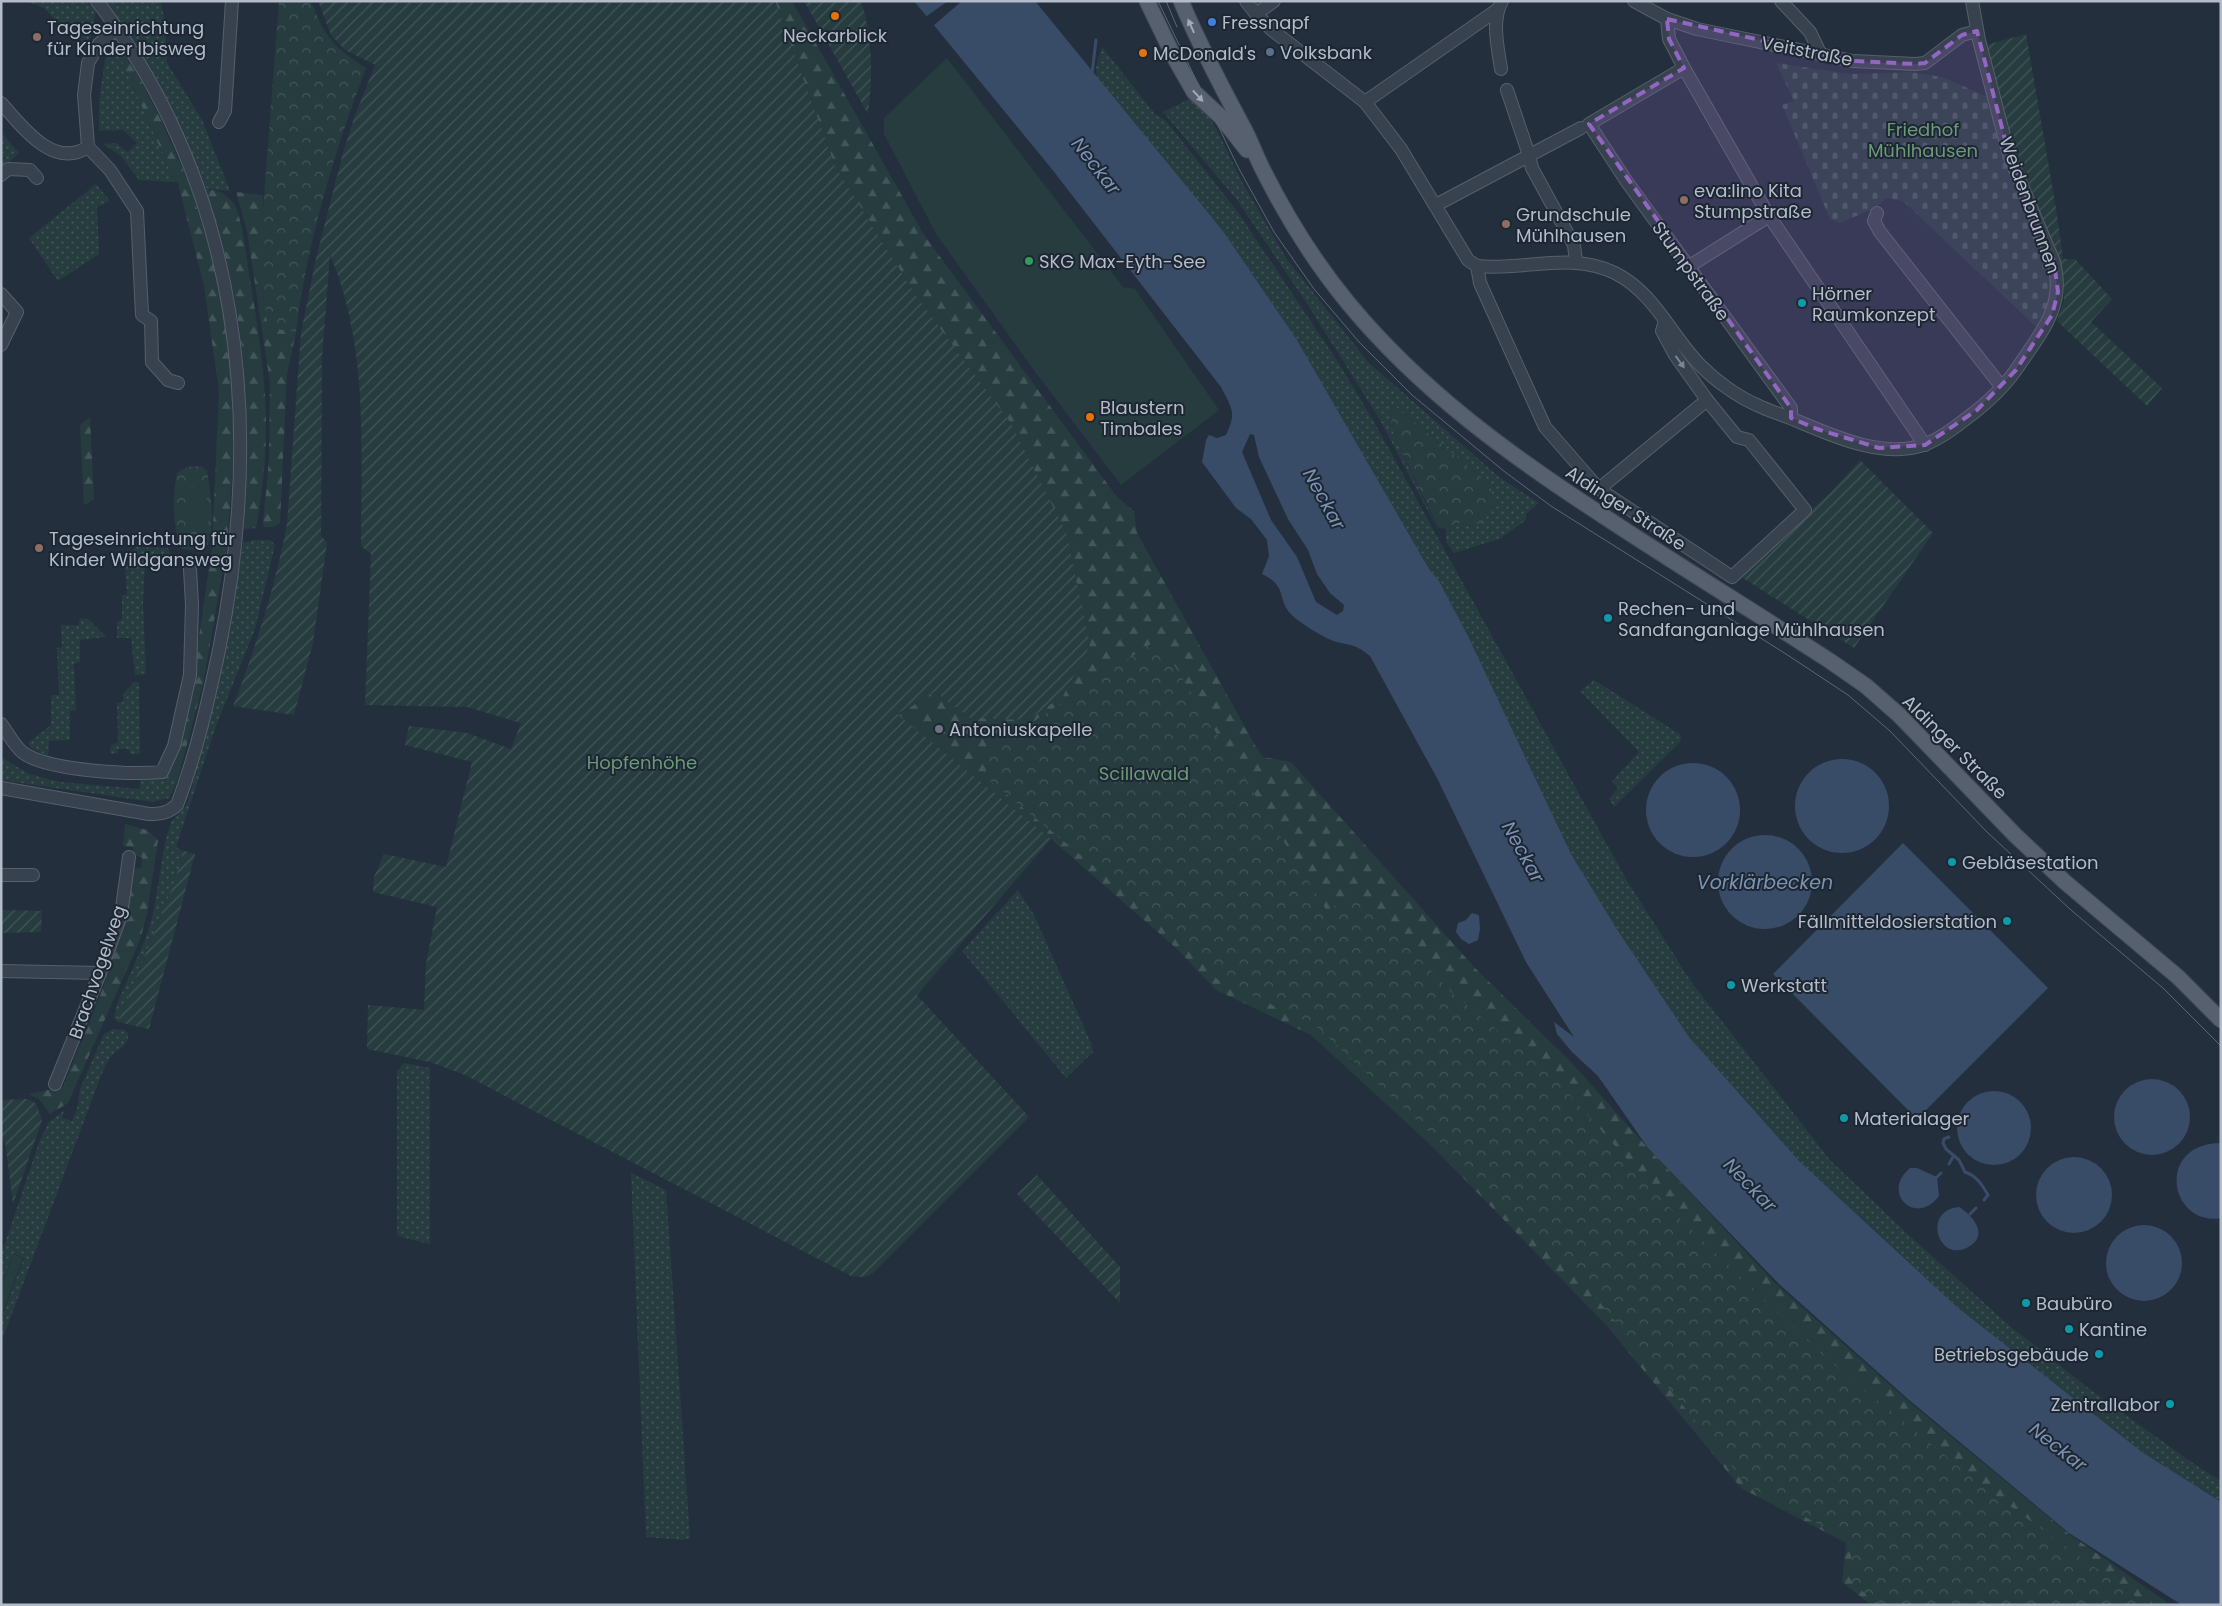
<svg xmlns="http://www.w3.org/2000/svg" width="2222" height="1606" font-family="Poppins,sans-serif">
	<defs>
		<pattern id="grass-dots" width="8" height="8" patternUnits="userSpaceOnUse" patternTransform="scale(1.25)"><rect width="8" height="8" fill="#263c3f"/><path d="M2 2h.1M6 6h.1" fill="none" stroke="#435659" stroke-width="1.8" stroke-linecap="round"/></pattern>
		<pattern id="forest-firs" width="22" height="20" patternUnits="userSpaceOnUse" patternTransform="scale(1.25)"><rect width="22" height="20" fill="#263c3f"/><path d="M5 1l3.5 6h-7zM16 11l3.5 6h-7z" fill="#435659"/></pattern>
		<pattern id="cemetery-stones" width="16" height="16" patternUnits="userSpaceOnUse" patternTransform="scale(1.25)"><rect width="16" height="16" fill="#263c3f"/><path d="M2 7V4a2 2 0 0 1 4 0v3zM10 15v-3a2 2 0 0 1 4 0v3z" fill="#435659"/></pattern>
		<pattern id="park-crowns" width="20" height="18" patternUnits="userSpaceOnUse" patternTransform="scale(1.25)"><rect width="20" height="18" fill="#263c3f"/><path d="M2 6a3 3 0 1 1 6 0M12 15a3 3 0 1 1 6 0" fill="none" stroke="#435659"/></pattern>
		<pattern id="garden-furrows" width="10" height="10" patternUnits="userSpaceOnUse" patternTransform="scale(1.25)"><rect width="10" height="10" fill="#263c3f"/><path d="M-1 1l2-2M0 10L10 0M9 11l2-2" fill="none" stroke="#435659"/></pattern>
	</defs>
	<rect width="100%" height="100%" fill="#242f3e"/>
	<g fill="url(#grass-dots)">
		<polygon points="26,1 87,1 96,11 91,36 83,49 44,8"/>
		<path d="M103,1h57l5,19 2,43 35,57 28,71 -27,-3c-27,-64 -55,-132 -100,-187z"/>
		<polygon points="1102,47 1154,113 1166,121 1237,211 1338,362 1373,420 1626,879 1692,983 1830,1160 1913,1239 2011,1327 2092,1391 2197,1466 2221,1481 2221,1502 2142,1452 1957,1307 1799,1161 1689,1037 1618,931 1571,854 1468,636 1439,581 1429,569 1297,340 1223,231 1097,79 1096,67"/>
		<polygon points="118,52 175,182 139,180 121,156 103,144 116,143 128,152 137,143 123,130 99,131 99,102 105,59"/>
		<polygon points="1191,98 1201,104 1217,130 1242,182 1286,258 1368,362 1499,477 1539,503 1526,514 1526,520 1499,539 1454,553 1446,542 1446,529 1459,523 1473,526 1490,484 1396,407 1390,410 1394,435 1440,534 1380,420 1308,305 1237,200 1163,112"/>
		<polygon points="1,132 19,153 1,169"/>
		<polygon points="96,184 110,201 97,207 99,254 58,281 29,238"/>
		<polygon points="254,540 270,540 275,545 255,629 216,726 176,847 181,850 182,858 173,886 118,1022 114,1018 117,1004 145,940 153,915 165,843 171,822 187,804 191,791 215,696 230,622 243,543"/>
		<polygon points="136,547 168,548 174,561 145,562 143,604 146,674 135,675 131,638 117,638 117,622 122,619 122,595 127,595 124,554 130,554"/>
		<polygon points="80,618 88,619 106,637 80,640 80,662 74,664 76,710 70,711 70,740 49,741 48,756 31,748 28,743 51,725 51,695 59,695 57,648 62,647 61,625 79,625"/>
		<polygon points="1594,680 1681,735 1680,742 1614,807 1609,799 1618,788 1612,781 1639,752 1580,691"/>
		<polygon points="134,682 139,682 140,754 130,754 129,749 118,749 117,754 110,753 111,745 118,742 117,703 123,702 123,694"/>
		<polygon points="1,757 29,774 60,782 140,789 140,778 161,779 170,770 177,782 169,798 152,802 1,780"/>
		<polygon points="1018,890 1034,915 1091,1043 1093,1052 1066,1078 962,951"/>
		<path d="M113,1029l11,1 4,3c1,15 -11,15 -18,25 -5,7 -8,16 -11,23l-98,262v-24l23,-61 -11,-5 -12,32v-30l39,-115 9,-18 15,-11 -2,7 10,3 5,-12 3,-20 24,-55z"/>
		<polygon points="404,1063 430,1068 430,1244 397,1236 397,1071"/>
		<polygon points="631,1173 666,1190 690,1538 683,1540 646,1537"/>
	</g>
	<g fill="url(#forest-firs)">
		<polygon points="775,1 792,1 924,235 1117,497 1134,511 1137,533 1255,745 1263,757 1291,762 1474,967 1571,1062 1648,1148 1776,1284 1908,1401 2069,1534 2171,1605 1871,1605 1842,1582 1846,1543 1741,1488 1605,1324 1434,1148 1311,1035 1216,990 1176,948 1051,839 897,715 935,692 970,718 916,296 835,166"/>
		<polygon points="118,52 128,56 160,118 188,181 206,237 230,328 234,451 227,547 203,684 177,782 170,770 192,684 212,548 219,391 204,286 178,183 175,182"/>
		<path d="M205,189c12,1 21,4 29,15 7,10 12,49 14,63 7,42 14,85 17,128 3,44 -1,90 -9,133l-12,1c6,-91 4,-185 -19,-274 -5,-22 -13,-44 -20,-66z"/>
		<polygon points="236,192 263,195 262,288 268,327 296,332 287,374 280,523 274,527 264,527 263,523 269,460 270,383 247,231"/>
		<polygon points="90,417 94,499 84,505 80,425"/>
		<polygon points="125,824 147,830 158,840 147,914 140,940 68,1103 50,1114 39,1099 28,1094 63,1087 100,996 128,913 131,869 141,868 142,857 133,855 133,847 123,846"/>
	</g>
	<path fill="url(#cemetery-stones)" d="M1776,63l75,11 59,-2 32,5 46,20 63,168c1,27 0,39 -15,62l-133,-126 -17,-3 -11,10 -35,15 -10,-4 -48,-114 12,-4z"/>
	<g fill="url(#park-crowns)">
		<path d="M279,1h32c14,37 23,46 55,67 -32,85 -59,174 -70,264l-28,-5 -6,-39 -1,-52z"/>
		<polygon points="1396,407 1490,484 1494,504 1484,521 1473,526 1459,523 1446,529 1438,527 1394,435 1390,410"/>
		<path d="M200,466l7,4c3,19 10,61 -1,78l-14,2 -10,-1c-10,-23 -10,-51 -5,-76l9,-6z"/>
		<polygon points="1158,639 1327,911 1356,891 1452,993 1554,1077 1679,1218 1828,1360 1985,1488 2147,1605 1880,1605 1852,1583 1851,1542 1747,1485 1564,1258 1315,1025 1217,979 1175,932 984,776 992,749"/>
	</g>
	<g fill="url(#garden-furrows)">
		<path d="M318,1h457l60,165 81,130 94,126 56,110 24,113 -27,51 -36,24 -57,-2 -35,-26 -38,22 154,125 -134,156 112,122 -157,157c-7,3 -12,4 -21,2l-386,-201 -35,-13 -63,-13 1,-44 56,5 2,-46 11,-57 -64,-15 1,-15 10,-23 62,13 26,-105 -67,-17 4,-19 58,7 44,16 10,-26 -54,-16 -102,-2 6,-151 -10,-8c0,-97 8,-199 -31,-291l-8,103 -1,178 6,7 -14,100 -19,72 -61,-9c23,-59 42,-119 54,-182l14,-191 15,-75 27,-105 11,-35 21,-53 -30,-15 -14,-15z"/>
		<path d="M804,1h57c12,37 12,75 7,113z"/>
		<polygon points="2026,34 2056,208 2063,259 2075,259 2112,299 2091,322 2162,388 2147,406 2057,321 2064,300 2062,266 2017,164 1986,45"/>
		<polygon points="1860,460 1933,533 1854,648 1738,575 1830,493"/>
		<polygon points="181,850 195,854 149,1029 118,1022 173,886 182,858"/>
		<polygon points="1,910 42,911 41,932 1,933"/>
		<polygon points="27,1099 33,1101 37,1106 42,1120 13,1204 5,1141 1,1142 1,1100"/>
		<polygon points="1037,1175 1120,1267 1120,1303 1017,1194"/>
	</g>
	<g fill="#263c3f">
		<polygon points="947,58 1123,287 1135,289 1219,410 1121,485 1036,373 936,234 884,134 884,118"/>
		<polygon points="206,486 208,525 187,526 185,488"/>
		<polygon points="13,1254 23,1258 1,1317 1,1287"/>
	</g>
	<g fill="#394c67" fill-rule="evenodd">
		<path d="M914,1h121l188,230 74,109 132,229 10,12 29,55 103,218 47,77 71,106 110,124 158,146 185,145 79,50v103h-39l-113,-72 -161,-134 -129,-115 -131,-136 -50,-72 -26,-24 -15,-18 -3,-12 20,15 -48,-75 -88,-182 -68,-124c-18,-15 -21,-9 -39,-16 -11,-5 -26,-14 -36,-22 -20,-16 -5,-31 -33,-44l7,-18 -2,-16 -16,-21 -15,-11 -34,-46 4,-22 3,-5 8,3 9,-3c11,-23 6,-26 -5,-48l-170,-219zM1250,434l4,1 5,22 29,62 20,31 9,24 13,19 14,12 -1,6 -6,4 -21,-13 -19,-45 -26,-37 -29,-68z"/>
		<circle cx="1842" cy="806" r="47"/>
		<circle cx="1693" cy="810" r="47"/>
		<circle cx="1765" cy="882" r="47"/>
		<polygon points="1903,843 2048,988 1917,1119 1773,974"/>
		<polygon points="1472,913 1479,915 1480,929 1478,940 1469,944 1461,939 1456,932 1458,923 1466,920"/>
		<circle cx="2152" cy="1117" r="38"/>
		<circle cx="1994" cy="1128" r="37"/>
		<path d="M2221,1143v75c-51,9 -67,-74 0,-75z"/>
		<circle cx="2074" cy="1195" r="38"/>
		<path d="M1910,1168h7l20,9 2,19c-23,31 -59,-3 -29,-28z"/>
		<path d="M1959,1207c13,8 30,27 11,39 -30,20 -50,-35 -11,-39z"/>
		<circle cx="2144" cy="1263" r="38"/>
	</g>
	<polygon fill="#242f3e" points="948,1 962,1 932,27 924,18"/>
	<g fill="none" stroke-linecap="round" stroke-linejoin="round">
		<g stroke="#394c67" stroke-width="3">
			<polyline points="1092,74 1096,40"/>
			<path d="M1949,1137l-5,2 -1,4 3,6 13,11 6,12c12,4 17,13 23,23l-4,5"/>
			<polyline points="1949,1164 1953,1157"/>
			<polyline points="1937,1177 1941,1173"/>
			<polyline points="1970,1214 1976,1208"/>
		</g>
		<g stroke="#565f6c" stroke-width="14">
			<g id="minor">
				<polyline points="1246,1 1256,14 1272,30 1365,102 1401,149 1468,260 1477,266 1480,283 1545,427 1599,489 1732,577 1805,510 1749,440 1737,437 1707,400 1675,355 1662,331 1665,321"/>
				<polyline points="1634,1 1667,19 1697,29 1853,61 1915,64 1925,63 1962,35 1977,31"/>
				<polyline points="1781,1 1810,32 1821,55"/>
				<polyline points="1256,14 1274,1"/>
				<polyline points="1667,19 1669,39 1684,68 1769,216 1925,445"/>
				<polyline points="117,29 99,44 88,63 84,95 87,133 88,147 110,170 137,211 142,315 151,321 152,362 168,380 178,383"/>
				<polyline points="1684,68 1589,124 1627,182 1791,408 1791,418"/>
				<path d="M1501,69c-3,-21 -10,-48 1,-68"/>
				<polyline points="1507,90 1529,155 1532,168 1574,245 1576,261"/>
				<polyline points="1365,102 1497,10"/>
				<path d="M1,103c21,23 52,67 87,44"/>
				<polyline points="219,122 225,111 232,1"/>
				<polyline points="1,175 8,169 30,170 37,178"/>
				<polyline points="1436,205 1581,128"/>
				<polyline points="1877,213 1874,221 1880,232 2001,386"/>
				<path d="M1477,266c47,5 94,-15 138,7 40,20 56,63 86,93 15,15 37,31 56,39 12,6 26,10 38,15 38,16 90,40 131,24 15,-6 28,-16 41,-26 19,-14 40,-34 53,-54 23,-34 45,-59 34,-102l-45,-107 -30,-115 -7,-39"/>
				<polyline points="1688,267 1769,216"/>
				<polyline points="1,294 17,312 1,345"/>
				<polyline points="1599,489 1707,400"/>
				<path d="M1,724c7,9 13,21 21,28 24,19 110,23 140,20l12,-26 16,-71 2,-70 -2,-36"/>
				<path d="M1,788l148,26c12,0 19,-1 28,-9 19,-50 31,-103 42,-155 46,-228 22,-460 -122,-649"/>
				<polyline points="1,875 33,875"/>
				<polyline points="1,971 100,973"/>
				<polyline points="55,1084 100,973 121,915 129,857"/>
			</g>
		</g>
		<g stroke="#414a57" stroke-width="17">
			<g id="major">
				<polyline points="1147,1 1173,55 1194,92 1221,117 1247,150"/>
				<path d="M1181,1c18,43 39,83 61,124 8,14 13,29 20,43 24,48 53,95 87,136 72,87 162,152 256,213 74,49 150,95 225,144l36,25 33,29 116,120 50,47 113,95 43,43"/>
			</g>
		</g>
		<use href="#minor" stroke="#38414e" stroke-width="12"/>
		<use href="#major" stroke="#56606e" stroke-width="15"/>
		<g stroke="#5a6575" stroke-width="1">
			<polyline points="1158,1 1238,167 1274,232 1314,289 1359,342 1412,395 1505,472 1551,506 1786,654 1848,695 1890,731 1987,832 2071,910 2164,989 2221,1046"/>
			<polyline points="1166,1 1177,27"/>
		</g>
	</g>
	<defs><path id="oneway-solid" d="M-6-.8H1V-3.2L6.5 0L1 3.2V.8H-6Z" transform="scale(1.25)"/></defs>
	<g fill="#a1aab7">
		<use href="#oneway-solid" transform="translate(1191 26) rotate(-114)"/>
		<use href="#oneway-solid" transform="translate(1198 96) rotate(47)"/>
	</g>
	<use fill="#7c8592" href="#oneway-solid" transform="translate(1680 362) rotate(54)"/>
	<path fill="#9266c3" fill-opacity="0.2" stroke="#9266c3" stroke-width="4" stroke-dasharray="10 6" stroke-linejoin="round" d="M1667,19l186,42 62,3 10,-1 37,-28 15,-4 32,124 45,107 4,30 -6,23 -36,55 -39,40 -52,35 -46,3 -62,-19 -26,-11v-10l-202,-284 95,-56 -15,-29z"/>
	<g fill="#e8710a" stroke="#1d2633" stroke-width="2">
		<circle cx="835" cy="16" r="5"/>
		<circle cx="1143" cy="53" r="5"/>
		<circle cx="1090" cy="417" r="5"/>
	</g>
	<circle fill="#3f7fe0" stroke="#1d2633" stroke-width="2" cx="1212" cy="22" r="5"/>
	<g fill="#8d6e63" stroke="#1d2633" stroke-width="2">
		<circle cx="37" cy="37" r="5"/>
		<circle cx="1684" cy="200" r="5"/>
		<circle cx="1506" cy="224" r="5"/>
		<circle cx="39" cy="548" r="5"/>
	</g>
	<circle fill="#5c6f8a" stroke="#1d2633" stroke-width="2" cx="1270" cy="52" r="5"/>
	<circle fill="#2e9e5b" stroke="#1d2633" stroke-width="2" cx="1029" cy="261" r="5"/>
	<g fill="#0f9aa8" stroke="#1d2633" stroke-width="2">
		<circle cx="1802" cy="303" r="5"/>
		<circle cx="1608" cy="618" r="5"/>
		<circle cx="1952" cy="862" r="5"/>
		<circle cx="2007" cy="921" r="5"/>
		<circle cx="1731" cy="985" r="5"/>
		<circle cx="1844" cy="1118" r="5"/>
		<circle cx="2026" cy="1303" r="5"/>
		<circle cx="2069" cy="1329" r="5"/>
		<circle cx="2099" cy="1354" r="5"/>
		<circle cx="2170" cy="1404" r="5"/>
	</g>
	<circle fill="#6b7280" stroke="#1d2633" stroke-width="2" cx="939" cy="729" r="5"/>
	<g text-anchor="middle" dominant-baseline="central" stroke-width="4" stroke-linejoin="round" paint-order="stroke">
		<g font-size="18" fill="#b4bcc9" stroke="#1d2633" text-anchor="start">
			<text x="1222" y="22">Fressnapf</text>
			<text x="47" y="27">Tageseinrichtung<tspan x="47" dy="21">für Kinder Ibisweg</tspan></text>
			<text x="835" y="35" text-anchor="middle">Neckarblick</text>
			<text x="1280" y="52">Volksbank</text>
			<text x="1153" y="53">McDonald's</text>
			<text x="1694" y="190">eva:lino Kita<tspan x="1694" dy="21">Stumpstraße</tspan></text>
			<text x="1516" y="214">Grundschule<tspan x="1516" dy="21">Mühlhausen</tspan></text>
			<text x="1039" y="261">SKG Max-Eyth-See</text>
			<text x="1812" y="293">Hörner<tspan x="1812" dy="21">Raumkonzept</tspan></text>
			<text x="1100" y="407">Blaustern<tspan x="1100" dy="21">Timbales</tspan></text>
			<text x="49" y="538">Tageseinrichtung für<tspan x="49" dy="21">Kinder Wildgansweg</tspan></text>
			<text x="1618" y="608">Rechen- und<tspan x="1618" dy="21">Sandfanganlage Mühlhausen</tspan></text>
			<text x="949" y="729">Antoniuskapelle</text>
			<text x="1962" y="862">Gebläsestation</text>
			<text x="1997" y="921" text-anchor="end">Fällmitteldosierstation</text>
			<text x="1741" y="985">Werkstatt</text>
			<text x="1854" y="1118">Materialager</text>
			<text x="2036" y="1303">Baubüro</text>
			<text x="2079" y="1329">Kantine</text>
			<text x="2089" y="1354" text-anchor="end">Betriebsgebäude</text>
			<text x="2160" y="1404" text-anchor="end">Zentrallabor</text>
		</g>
		<g font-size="18" fill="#b4bcc9" stroke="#1d2633">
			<text transform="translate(1807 51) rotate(11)">Veitstraße</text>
			<text transform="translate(2030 205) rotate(70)">Weidenbrunnen</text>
			<text transform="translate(1691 271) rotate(54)">Stumpstraße</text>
			<text transform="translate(1626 508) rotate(33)">Aldinger Straße</text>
			<text transform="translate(1955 747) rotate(45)">Aldinger Straße</text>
			<text transform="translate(97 972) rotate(-71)">Brachvogelweg</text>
		</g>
		<g font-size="18" fill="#6b9a76" stroke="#1d2633">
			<text x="1923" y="129">Friedhof<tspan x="1923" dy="21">Mühlhausen</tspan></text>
			<text x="642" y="762">Hopfenhöhe</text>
			<text x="1144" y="773">Scillawald</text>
		</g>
		<g font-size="19" font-style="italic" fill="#7c92b1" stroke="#1d2633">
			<text transform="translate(1096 166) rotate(52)">Neckar</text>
			<text transform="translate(1324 499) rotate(61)">Neckar</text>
			<text transform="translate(1523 852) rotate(61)">Neckar</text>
			<text x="1765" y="882">Vorklärbecken</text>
			<text transform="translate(1750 1185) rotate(46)">Neckar</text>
			<text transform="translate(2058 1447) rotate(38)">Neckar</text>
		</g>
	</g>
	<rect width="2222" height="1606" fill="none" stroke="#b4bcc9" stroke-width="5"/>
</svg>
